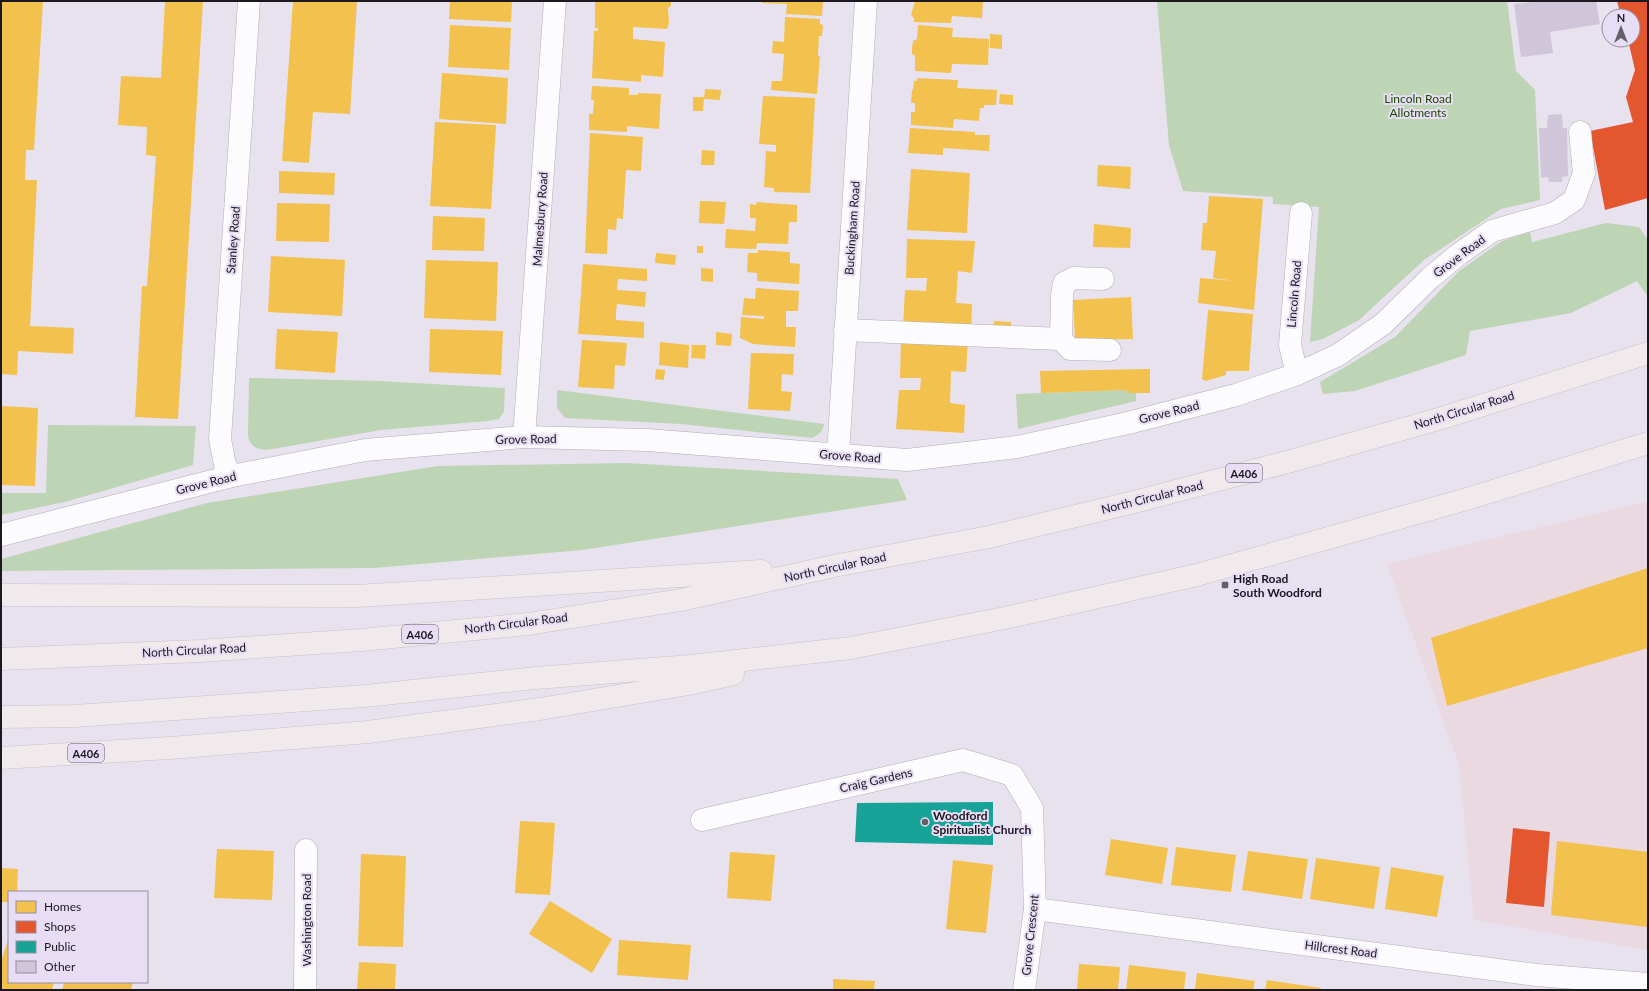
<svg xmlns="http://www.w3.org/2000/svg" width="1649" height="991" font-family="Lato,sans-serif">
	<rect width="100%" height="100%" fill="#e8e2ef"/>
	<polygon fill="#ead9e1" points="1648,501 1648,950 1474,920 1459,765 1387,564"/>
	<g fill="#bdd4b5">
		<polygon points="1157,1 1507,1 1516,71 1535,90 1540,200 1501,209 1424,260 1359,320 1323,339 1310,342 1319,207 1273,204 1273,197 1183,191 1169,145"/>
		<polygon points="1606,223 1639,227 1648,240 1648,293 1646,294 1637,281 1571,313 1470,331 1466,355 1355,391 1323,394 1320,382 1395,337 1459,271 1502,241 1530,232 1532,242"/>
		<path d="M249,378l130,3 126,7 -1,23 -5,8 -11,2 -107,9 -114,20c-11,-1 -17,-3 -19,-15z"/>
		<path d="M557,390l267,34c-1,8 -5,10 -12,14l-131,-14 -116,-6 -8,-10z"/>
		<polygon points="1128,390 1128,393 1136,393 1136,401 1018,429 1016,394"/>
		<polygon points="48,425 196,426 193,465 65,502 1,515 1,493 46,493"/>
		<polygon points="627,463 898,479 907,500 582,550 374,568 1,571 1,559 207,503 438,466"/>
	</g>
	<g fill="#f2c14e">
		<polygon points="1,1 43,1 34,150 26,150 25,180 37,180 30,326 74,328 73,354 18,351 17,375 1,374"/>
		<polygon points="165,1 203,1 178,419 135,417 142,286 147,286 156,156 146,155 147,127 118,125 121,76 161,78"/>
		<polygon points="293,1 357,1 350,114 313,112 309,163 282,161"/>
		<polygon points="450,1 512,1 511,22 449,19"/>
		<polygon points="595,1 671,1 671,6 668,8 669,23 667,29 633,27 633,39 665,42 663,77 641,75 641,82 592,78 594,31 598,31 598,28 595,28"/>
		<polygon points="762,1 823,1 822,16 786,14 787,4 762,3"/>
		<polygon points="915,1 983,1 982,18 952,16 951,23 914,22 914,18 911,15"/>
		<polygon points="785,17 820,19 820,24 823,25 822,36 819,36 818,56 820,56 817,94 771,90 772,81 782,81 784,54 772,53 773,41 784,42"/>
		<polygon points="450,25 511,28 509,70 448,67"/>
		<polygon points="918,25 953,28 952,37 989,39 988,65 952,64 951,73 915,71 915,56 912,54 912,48 913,41 917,39"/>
		<polygon points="990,34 1002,35 1002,49 990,48"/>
		<polygon points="442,73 508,78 506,124 439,119"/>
		<polygon points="917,78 958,80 957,88 997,90 996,105 984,105 984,108 980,108 979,121 954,119 953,128 911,125 911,112 915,112 915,103 911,103 912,90 913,90 914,81 917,81"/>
		<polygon points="592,86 629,88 629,95 638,95 638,93 661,94 659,129 627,126 627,132 589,130 589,114 593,114 594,100 591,100"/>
		<polygon points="705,89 721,90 720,100 704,99"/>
		<polygon points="1000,94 1013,95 1013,105 999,104"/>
		<polygon points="763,96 815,98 810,193 774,192 774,188 764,187 766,151 776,152 776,145 759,144"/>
		<polygon points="693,97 704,97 703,111 693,111"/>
		<polygon points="435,122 496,125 491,209 430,206"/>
		<polygon points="910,128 975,132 975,135 990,135 989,151 943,148 943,155 908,153"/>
		<polygon points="590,133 643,137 641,171 626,170 623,219 617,218 616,230 608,229 607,254 585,253"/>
		<polygon points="702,150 715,151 714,165 701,165"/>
		<polygon points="1098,165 1131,167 1130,189 1097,186"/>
		<polygon points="911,169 970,173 967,233 907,230"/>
		<polygon points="279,171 335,173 334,195 279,193"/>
		<polygon points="1209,196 1263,199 1254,310 1198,303 1200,278 1236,281 1213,278 1216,251 1201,250 1203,223 1207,223"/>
		<polygon points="700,201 726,202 724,224 699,223"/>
		<polygon points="757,202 797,205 797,222 789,222 788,244 757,243 756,249 725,248 726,229 755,231 756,218 750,218 750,204 756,205"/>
		<polygon points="277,203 330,204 329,242 276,241"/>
		<polygon points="433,216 485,218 484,251 432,250"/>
		<polygon points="1094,224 1131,228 1130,248 1093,247"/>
		<polygon points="907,239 975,241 972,273 958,271 956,303 972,304 971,332 903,327 905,290 926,291 927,278 906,278"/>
		<rect x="697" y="246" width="6" height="7"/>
		<polygon points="758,250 790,252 790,263 800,264 799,284 757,281 757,273 747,272 748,253 758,253"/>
		<polygon points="656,253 676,255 675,265 655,263"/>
		<polygon points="271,256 345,260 342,316 268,312"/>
		<polygon points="426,260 498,262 496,321 424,318"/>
		<polygon points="583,264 647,269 647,281 618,279 617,290 646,292 645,307 617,304 616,312 616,320 644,322 644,338 578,334"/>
		<polygon points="701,268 713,269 713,282 701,281"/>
		<polygon points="756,288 799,291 798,311 786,311 786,327 796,327 795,347 753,344 740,338 741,317 764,319 764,316 742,315 744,298 755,299"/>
		<polygon points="1131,297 1133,339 1075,340 1073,300"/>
		<polygon points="1208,310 1253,314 1249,371 1226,371 1226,375 1206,381 1202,379"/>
		<polygon points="994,321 1011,322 1011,330 993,329"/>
		<polygon points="277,329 338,332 335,373 275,369"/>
		<polygon points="430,329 503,331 501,375 429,372"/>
		<polygon points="716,332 732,334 731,346 716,345"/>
		<polygon points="901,338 968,341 966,372 951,371 950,403 965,405 964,433 896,429 899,390 920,390 921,378 900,378"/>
		<polygon points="582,340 627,343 625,366 615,365 614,389 578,387"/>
		<polygon points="660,342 689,345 688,368 659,365"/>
		<polygon points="692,345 706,345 705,359 691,358"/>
		<polygon points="751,353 794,354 793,375 782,374 781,391 792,392 790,411 748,409"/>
		<polygon points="656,369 665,370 664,380 655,379"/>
		<polygon points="1150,369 1150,393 1128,393 1128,390 1041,393 1040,371"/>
		<polygon points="1,406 38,408 35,486 1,485"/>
		<polygon points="1648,568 1648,648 1447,706 1431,638"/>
		<polygon points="520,821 555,823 550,895 515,893"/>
		<polygon points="1111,839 1168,848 1162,884 1105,875"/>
		<polygon points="1557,841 1648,852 1648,927 1551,915"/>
		<polygon points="1176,847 1236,855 1231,892 1171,885"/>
		<polygon points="217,849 274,851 272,900 214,898"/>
		<polygon points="1248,851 1308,859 1302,899 1242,890"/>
		<polygon points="730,852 775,855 771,901 727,898"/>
		<polygon points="361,854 406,856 403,947 358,946"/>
		<polygon points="1316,858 1380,867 1374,909 1310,899"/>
		<polygon points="953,860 993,865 986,933 946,929"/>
		<polygon points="1391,867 1444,876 1437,917 1385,909"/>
		<polygon points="1,868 18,869 17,892 9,892 9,902 1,902"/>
		<polygon points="550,901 612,939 592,973 529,934"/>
		<polygon points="9,937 9,982 54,982 52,990 1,990 1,961"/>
		<polygon points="619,940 691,945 688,980 617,975"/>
		<polygon points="359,962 396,964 395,990 357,990"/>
		<polygon points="1079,964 1120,967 1118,990 1077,990"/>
		<polygon points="1129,965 1186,972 1184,990 1126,990"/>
		<polygon points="1197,973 1255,981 1253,990 1195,990"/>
		<polygon points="833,979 875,981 874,990 833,990"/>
		<polygon points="1267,980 1321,988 1320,990 1265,990"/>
		<polygon points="64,982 133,982 131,990 62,990"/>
	</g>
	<g fill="#e4572e">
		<polygon points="1617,1 1648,1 1648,198 1605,210 1590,131 1633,122 1626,97 1635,70 1628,40 1633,40 1633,16 1621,16"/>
		<polygon points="1513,828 1550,832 1544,907 1506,903"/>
	</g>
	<polygon fill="#17a398" points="993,802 993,845 855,842 857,803"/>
	<g fill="#d0c6da">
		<polygon points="1541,1 1596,1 1600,24 1550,32 1553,53 1521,57 1514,4"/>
		<polygon points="1562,114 1563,128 1567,128 1568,176 1562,177 1562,182 1549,182 1548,177 1541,178 1539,128 1547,128 1548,115"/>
	</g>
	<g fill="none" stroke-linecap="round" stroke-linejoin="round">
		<g stroke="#b2adb6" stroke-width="23">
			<g id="street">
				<polyline points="845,330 1061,339 1070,349 1110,350"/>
				<polyline points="1061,339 1062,295 1064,283 1074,278 1103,279"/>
				<polyline points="1297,374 1290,345 1301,213"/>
				<polyline points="524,437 555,1"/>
				<polyline points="838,455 866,1"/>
				<polyline points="232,476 225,465 220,439 249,1"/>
				<polyline points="1,535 232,476 365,450 524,437 647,440 907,460 1017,447 1128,423 1236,395 1297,374 1338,355 1383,324 1430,278 1459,254 1492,231 1555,213 1574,200 1584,173 1580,132"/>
				<polyline points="702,820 963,760 1012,775 1032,808 1035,909 1024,990"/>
				<polyline points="1035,909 1537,975 1648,984"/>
				<polyline points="305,990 306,850"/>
			</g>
		</g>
		<g stroke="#c5c2c8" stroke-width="23">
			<g id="highway">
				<polyline points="1,595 357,596 761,571"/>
				<polyline points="1,659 199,651 361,640 528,624 681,600 834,566 989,537 1138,501 1291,461 1442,418 1648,353"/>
				<polyline points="1,717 75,716 365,696 536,678 691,666 851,648 1005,618 1197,575 1467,499 1648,443"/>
				<polyline points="1,758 170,748 368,732 540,709 694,683 733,674"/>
			</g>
		</g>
		<use href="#street" stroke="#fcfbfd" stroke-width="22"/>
		<use href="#highway" stroke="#f1eaec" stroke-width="22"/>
	</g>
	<g fill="#635f68" stroke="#e7ddf4" stroke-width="1.5">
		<rect x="1221" y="581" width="8" height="8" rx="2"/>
		<circle cx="925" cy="822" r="4"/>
	</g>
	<g text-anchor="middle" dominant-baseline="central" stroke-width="4" stroke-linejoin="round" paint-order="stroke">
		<g fill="#e7ddf4" stroke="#585360" stroke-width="1">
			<rect x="1226" y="464" width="36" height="18" rx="3"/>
			<rect x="402" y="625" width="36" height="18" rx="3"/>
			<rect x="68" y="744" width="36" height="18" rx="3"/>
		</g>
		<g font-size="11" font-weight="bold" fill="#1b1820">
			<text x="1244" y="473">A406</text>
			<text x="420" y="634">A406</text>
			<text x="86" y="753">A406</text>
		</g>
		<g font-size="12" fill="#1c4900" stroke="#e7ddf4">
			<text x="1418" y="98">Lincoln Road<tspan x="1418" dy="14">Allotments</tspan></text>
		</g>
		<g font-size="12" fill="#1b1820" stroke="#e7ddf4">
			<text transform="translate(540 219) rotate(-86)">Malmesbury Road</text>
			<text transform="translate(852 228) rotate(-86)">Buckingham Road</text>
			<text transform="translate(233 240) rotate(-86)">Stanley Road</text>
			<text transform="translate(1459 256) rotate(-37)">Grove Road</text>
			<text transform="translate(1294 294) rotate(-85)">Lincoln Road</text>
			<text transform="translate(1464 410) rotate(-17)">North Circular Road</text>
			<text transform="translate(1169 412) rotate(-14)">Grove Road</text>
			<text transform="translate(526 439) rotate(-1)">Grove Road</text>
			<text transform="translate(850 456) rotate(4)">Grove Road</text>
			<text transform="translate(206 483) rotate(-14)">Grove Road</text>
			<text transform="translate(1152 497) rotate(-14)">North Circular Road</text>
			<text transform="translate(835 567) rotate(-12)">North Circular Road</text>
			<text transform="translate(516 623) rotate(-7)">North Circular Road</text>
			<text transform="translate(194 650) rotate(-3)">North Circular Road</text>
			<text transform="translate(876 780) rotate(-13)">Craig Gardens</text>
			<text transform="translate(306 920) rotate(-90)">Washington Road</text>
			<text transform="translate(1030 935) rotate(-84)">Grove Crescent</text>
			<text transform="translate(1341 949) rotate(7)">Hillcrest Road</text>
		</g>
		<g font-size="12" font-weight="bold" fill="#1b1820" stroke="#e7ddf4" text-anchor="start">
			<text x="1233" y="578">High Road<tspan x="1233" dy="14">South Woodford</tspan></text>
			<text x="933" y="815">Woodford<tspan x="933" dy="14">Spiritualist Church</tspan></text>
		</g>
	</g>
	<rect width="1649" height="991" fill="none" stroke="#1b1820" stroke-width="4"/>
	<rect x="8" y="891" width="140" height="92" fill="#e7ddf4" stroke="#958e9f"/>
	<rect x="16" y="901" width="20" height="12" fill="#f2c14e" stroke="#958e9f"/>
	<text x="44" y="911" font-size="12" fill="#1b1820">Homes</text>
	<rect x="16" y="921" width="20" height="12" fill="#e4572e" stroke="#958e9f"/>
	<text x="44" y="931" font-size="12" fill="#1b1820">Shops</text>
	<rect x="16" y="941" width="20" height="12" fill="#17a398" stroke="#958e9f"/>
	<text x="44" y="951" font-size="12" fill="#1b1820">Public</text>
	<rect x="16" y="961" width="20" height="12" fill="#d0c6da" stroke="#958e9f"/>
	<text x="44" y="971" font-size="12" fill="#1b1820">Other</text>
	<g transform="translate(1621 28)"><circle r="19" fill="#e7ddf4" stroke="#958e9f"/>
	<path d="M0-3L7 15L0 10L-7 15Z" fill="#635f68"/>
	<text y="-6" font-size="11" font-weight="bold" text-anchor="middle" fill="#1b1820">N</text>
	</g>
</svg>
